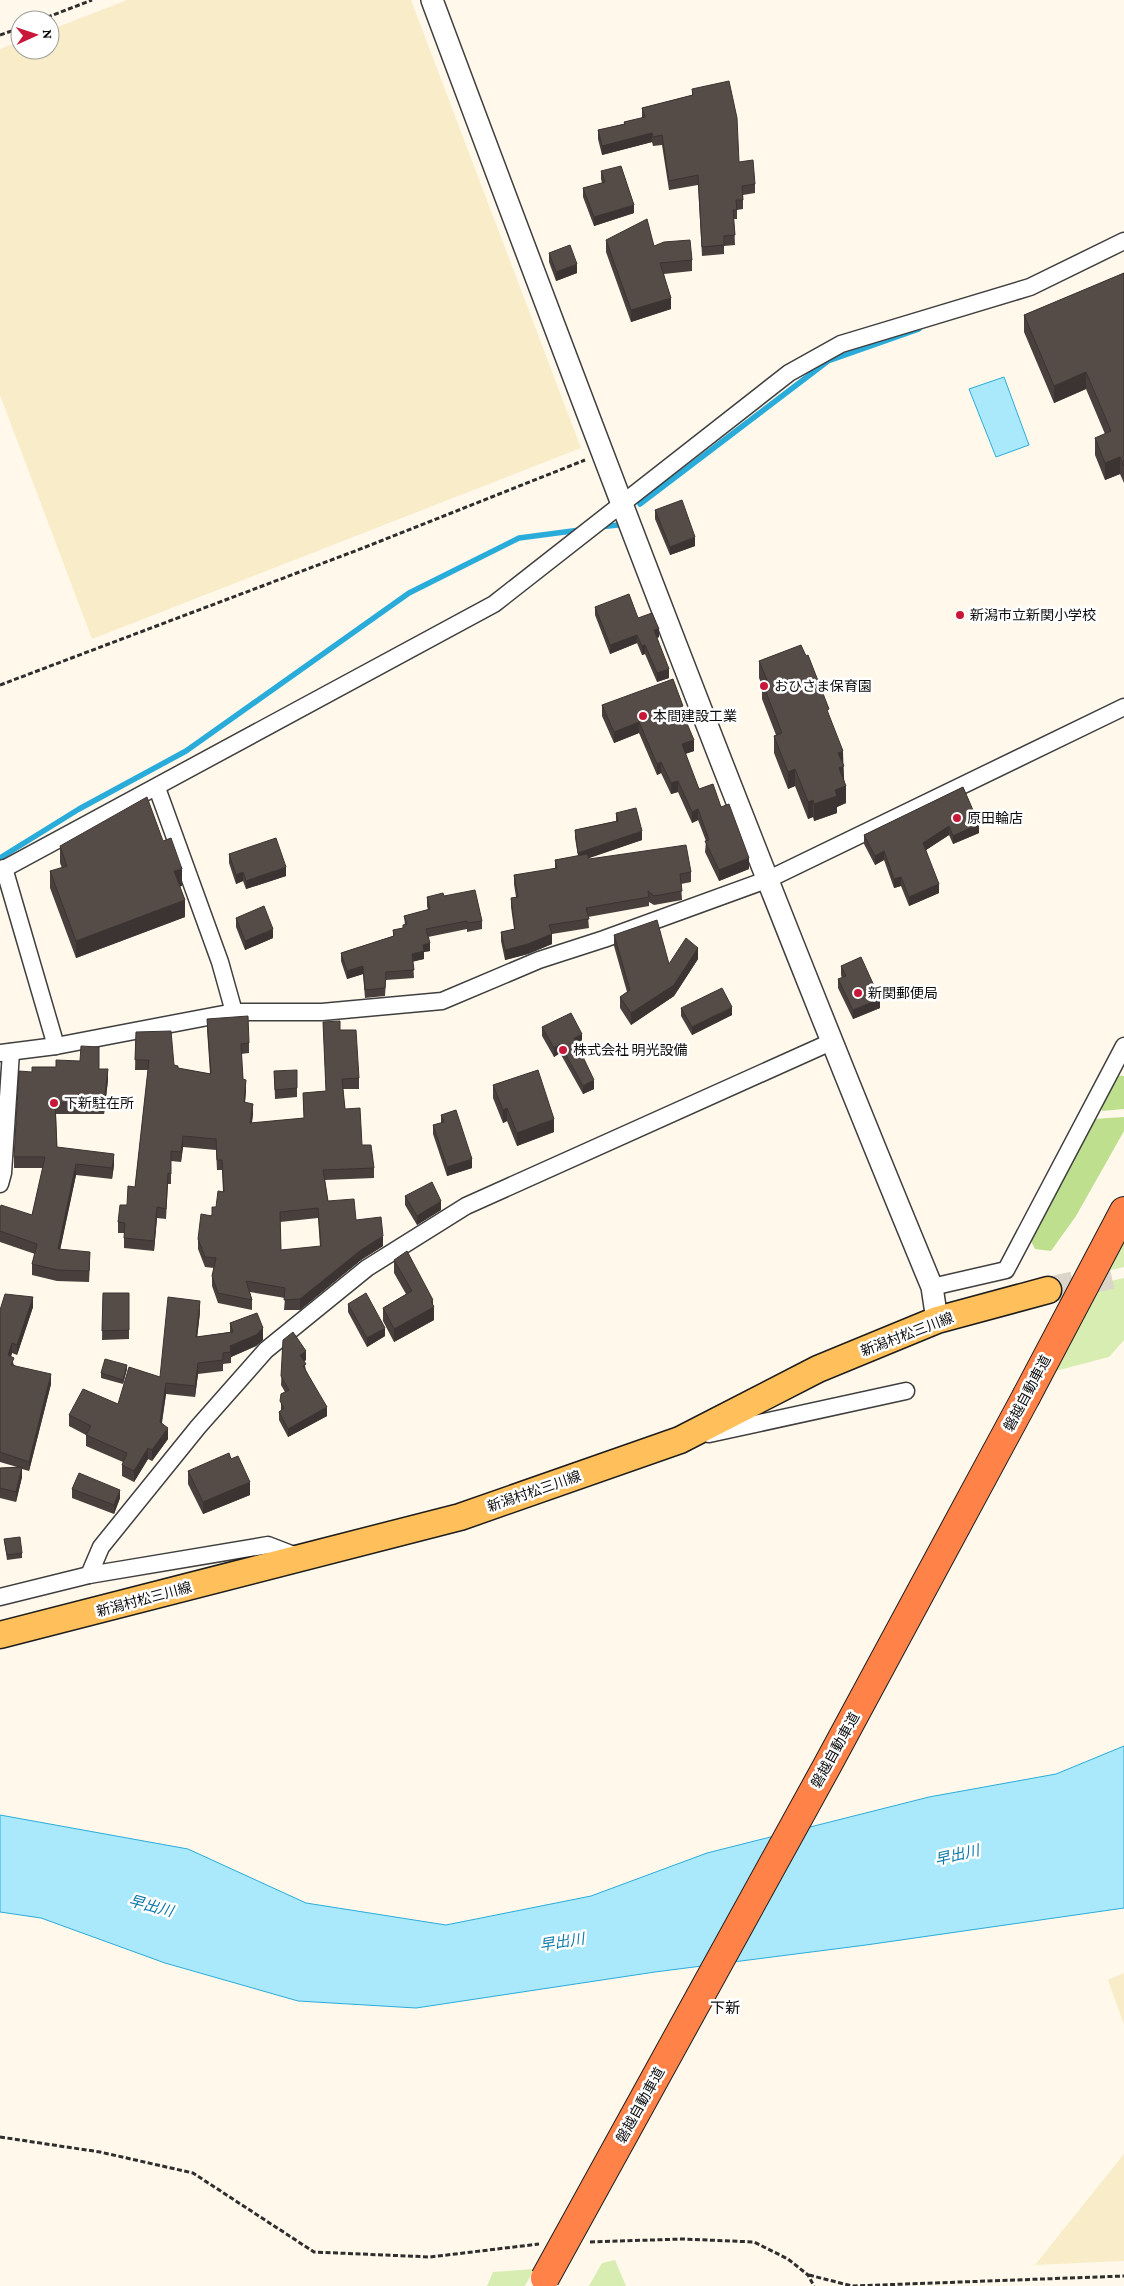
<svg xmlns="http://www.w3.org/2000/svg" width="1124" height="2286" font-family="'Crimson Pro','Noto Sans JP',serif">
	<rect width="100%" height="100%" fill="#fff8eb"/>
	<g fill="#f8edc8">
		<polygon points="127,0 411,0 581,448 92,639 0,395 0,49 20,41 20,50 50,50 50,30"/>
		<polygon points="1124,1973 1124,2025 1108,1980"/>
		<polygon points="1124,2154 1124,2261 1035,2265"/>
	</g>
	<g fill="#d8edb1">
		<polygon points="1124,1226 1124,1267 1098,1273"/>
		<polygon points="1124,1278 1124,1340 1109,1357 1044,1374 1097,1284"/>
		<polygon points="615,2260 626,2286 589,2286 602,2263"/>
		<polygon points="534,2269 525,2286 487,2286 493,2272"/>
	</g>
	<g fill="#bedf8e">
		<polygon points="1115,1075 1124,1076 1124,1109 1102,1111 1101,1102"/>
		<polygon points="1124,1117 1124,1131 1076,1216 1051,1251 1035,1249 1029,1237 1093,1119"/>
	</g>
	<g fill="#aae8fc" stroke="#2aacda">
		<polygon points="1004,377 1029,445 996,457 969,389"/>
		<polygon points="1124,1746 1124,1908 866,1945 655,1972 416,2008 298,2001 165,1963 41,1918 0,1912 0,1815 188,1849 306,1903 446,1925 591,1896 707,1853 929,1797 1056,1774"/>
	</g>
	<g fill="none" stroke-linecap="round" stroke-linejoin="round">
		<g stroke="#2aacda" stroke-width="5.5">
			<polyline points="640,504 828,361 919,329"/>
			<polyline points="599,527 618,525"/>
			<polyline points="0,858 79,809 186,751 409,593 519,538 580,530"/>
		</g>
		<polyline stroke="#dbd5ca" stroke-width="26" stroke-dasharray="26 13" stroke-linecap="butt" points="1048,1290 1124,1273"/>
		<g stroke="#3f3f3f" stroke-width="19">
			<g id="minor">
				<polyline points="157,788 220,962 234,1012"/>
				<polyline points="4,868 56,1046"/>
				<polyline points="0,871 494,604 789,373 841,344 1030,287 1124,241"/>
				<polyline points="0,1053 56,1046 234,1012 322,1012 442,1001 539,960 604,939 769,879 1124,707"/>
				<polyline points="0,1184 3,1173 11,1052"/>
				<polyline points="932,1287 1006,1270 1124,1046"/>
				<polyline points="709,1434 906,1391"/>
				<polyline points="299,1557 268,1545 89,1575 101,1547 198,1427 266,1350 367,1268 466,1206 831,1042"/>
				<polyline points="0,1597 89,1575"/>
			</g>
		</g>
		<g stroke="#3f3f3f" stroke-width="24">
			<path id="tertiary" d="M432,0c161,431 324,862 500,1287l5,33"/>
		</g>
		<g stroke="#1d1d1d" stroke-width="29">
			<polyline id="primary" points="0,1635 460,1517 680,1440 818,1369 937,1320 1048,1290"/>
		</g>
		<g stroke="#1d1d1d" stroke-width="30">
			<polyline id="motorway" points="1027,1395 1124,1211"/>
		</g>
		<g stroke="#2e2e2e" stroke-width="3" stroke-dasharray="5 2.5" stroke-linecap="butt">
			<polyline points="40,20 92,0"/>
			<polyline points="0,35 20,28"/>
			<polyline points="0,685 363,548 585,460"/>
			<polyline points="0,2137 100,2152 193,2173 314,2252 430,2257 539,2244"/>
			<polyline points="590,2242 682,2239 754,2242 788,2259 808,2275 814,2286"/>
			<polyline points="809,2275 852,2286 1124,2276"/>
		</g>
		<use href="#minor" stroke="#fff" stroke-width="16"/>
		<use href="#tertiary" stroke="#fff" stroke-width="21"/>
		<use href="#primary" stroke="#ffc05b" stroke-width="26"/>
		<use href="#motorway" stroke="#ff8349" stroke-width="28"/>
		<g stroke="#1d1d1d" stroke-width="30" stroke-linecap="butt">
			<polyline id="motorway-bridge" points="545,2278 827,1766 1027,1395"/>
		</g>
		<use href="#motorway-bridge" stroke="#ff8349" stroke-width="28"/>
	</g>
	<g fill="#49403d" fill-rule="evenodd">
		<polygon points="692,89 739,162 755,184 755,193 743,195 743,209 737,210 737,219 734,219 735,245 724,246 724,254 702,256 698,185 669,190 662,145 653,146 652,142 602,155 598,139 598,130 624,124 624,122 642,118 642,108 692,95"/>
		<polygon points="601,171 634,213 594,226 583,197 583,188 602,183 601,179"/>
		<polygon points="606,240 654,246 692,260 692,271 664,274 671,309 631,322 606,252"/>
		<polygon points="549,253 577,273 556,281 549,262"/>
		<polygon points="1124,273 1124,483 1120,474 1105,480 1095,455 1095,438 1105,434 1086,389 1054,403 1024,332 1024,315"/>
		<polygon points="655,510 695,546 670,555 655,519"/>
		<polygon points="595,607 638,618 659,637 657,638 669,678 657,682 645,654 642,655 637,643 610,654 595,615"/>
		<polygon points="759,661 829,717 843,764 846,803 837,807 837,813 814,821 813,817 808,819 795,786 788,789 774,753 774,736 776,735 762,699 762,685 759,678"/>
		<polygon points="602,705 683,712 694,751 685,754 699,789 721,807 749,869 719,881 705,852 706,841 698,820 692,823 678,792 671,794 661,773 657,775 639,733 614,743 602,716"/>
		<polygon points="963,787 979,833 953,844 949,835 926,850 939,893 909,906 901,886 894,888 884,860 875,865 864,844 864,835"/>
		<polygon points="616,813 642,840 588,858 589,859 691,872 691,882 681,884 682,900 654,905 649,902 649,906 588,917 589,928 552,934 552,944 528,954 505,960 501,941 501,932 514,929 511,907 511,898 516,897 514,884 514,875 555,869 555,860 578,856 575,838 575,830 616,821"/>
		<polygon points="163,841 182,886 180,886 185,917 76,958 50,888 50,871 62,868 60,863 60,846"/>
		<polygon points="229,854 286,876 246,889 243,881 236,884 229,863"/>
		<polygon points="444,896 482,921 482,929 467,932 467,929 428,937 430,951 424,952 424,959 413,961 414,978 386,980 385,996 365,998 363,974 347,979 341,961 341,953 393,936 393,930 403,928 403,925 405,925 404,916 428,910 427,906 427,897"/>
		<polygon points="236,918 273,938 245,950 236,927"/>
		<polygon points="614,935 669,964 698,959 674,996 631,1025 620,1008 620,997 627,992 614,946"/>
		<polygon points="841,966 880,1008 853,1019 838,988 838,979 842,978 841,975"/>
		<polygon points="681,1008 732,1015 692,1035 681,1016"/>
		<path d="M207,1019l42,24v10l-8,1 2,25 3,11 -1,13 8,11 -1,9 52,-5 -1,-25 23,-2 -3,-69 17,8 19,48v11h-16l2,20 17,36 12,23v10l-49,2 3,21 28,19 27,26 -22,14 -61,50h-16l1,-12 -35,-6 2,8v10l-34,-7 -6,-17v-10l2,-8 -9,-1 -7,-18v-10l18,-32 7,-15 -1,-22h-5l-1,-20 -33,-3 -2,15 -10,-1v23h-3l-2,35 -9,-1 -3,33 -30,-3v-15h-6v-11l9,-17 8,-18 13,-117h-13l1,-38 42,36 32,6 -3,-45zM318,1218l2,29 -39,3 -1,-28z"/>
		<polygon points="542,1027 582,1043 577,1045 594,1089 583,1094 560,1053 554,1057 542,1036"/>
		<polygon points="99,1069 108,1080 104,1114 56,1114 57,1147 114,1165 112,1179 76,1175 60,1249 90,1263 89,1282 57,1281 32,1275 32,1264 35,1254 0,1242 0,1209 32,1215 43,1168 14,1168 14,1157 32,1072"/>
		<polygon points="274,1071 297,1088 297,1097 275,1099"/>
		<polygon points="493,1085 554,1132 517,1146 507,1121 503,1123 493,1098"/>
		<polygon points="441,1115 472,1168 447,1176 433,1134 433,1125 441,1123"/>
		<polygon points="405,1196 441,1210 417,1225 405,1205"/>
		<polygon points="394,1260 434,1320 394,1342 383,1321 383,1308 406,1294 394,1273"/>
		<polygon points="103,1293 129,1293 129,1339 102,1340"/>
		<polygon points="348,1304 385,1336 367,1347 348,1312"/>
		<polygon points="33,1307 17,1355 12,1353 11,1357 14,1365 51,1384 29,1471 22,1469 22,1477 16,1502 0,1498 0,1468 17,1467 0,1462 0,1310"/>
		<polygon points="200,1312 197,1337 230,1332 230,1323 263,1340 256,1346 231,1357 231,1363 223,1364 223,1371 198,1374 195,1397 166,1394 162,1423 168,1439 152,1461 148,1459 134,1482 122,1476 122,1465 123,1462 86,1446 86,1435 69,1426 69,1415 118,1404 160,1377"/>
		<polygon points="283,1340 306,1360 304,1361 306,1370 327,1416 288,1437 279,1420 279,1412 281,1411 281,1394 285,1392 281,1385"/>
		<polygon points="127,1369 123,1384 101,1378 101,1373"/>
		<polygon points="231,1459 250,1495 203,1514 188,1484 188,1471"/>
		<polygon points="72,1489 120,1498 114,1514 72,1498"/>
		<polygon points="4,1539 22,1553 22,1558 7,1560"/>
	</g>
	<g fill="#3c3432">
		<polygon points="652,133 652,142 602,155 602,146"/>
		<polygon points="634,205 634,213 594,226 594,217"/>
		<polygon points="577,264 577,273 556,281 556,272"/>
		<polygon points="671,298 671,309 631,322 631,310"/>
		<polygon points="1086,372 1086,389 1054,403 1054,386"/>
		<polygon points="1120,457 1120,474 1105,480 1105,463"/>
		<polygon points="695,537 695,546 670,555 670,547"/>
		<polygon points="659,629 659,637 654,639 654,630"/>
		<polygon points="637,635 637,643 610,654 610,645"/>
		<polygon points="645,645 645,654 642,655 642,646"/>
		<polygon points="669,669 669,678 657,682 657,673"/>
		<polygon points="639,722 639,733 614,743 614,732"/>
		<polygon points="694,740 694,751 682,755 682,744"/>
		<polygon points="843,751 844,783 839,785 838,753"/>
		<polygon points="661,762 661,773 657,775 657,764"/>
		<polygon points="795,769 795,786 788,789 788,772"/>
		<polygon points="678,781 678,792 671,794 671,783"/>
		<polygon points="846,786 846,803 837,807 837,813 814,821 814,804 835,790"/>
		<polygon points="813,800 813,817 808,819 808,802"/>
		<polygon points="698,809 698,820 692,823 692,812"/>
		<polygon points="979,824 979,833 953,844 953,836"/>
		<polygon points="949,826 949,835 923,852 923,843"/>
		<polygon points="642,831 642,840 578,862 578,853"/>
		<polygon points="884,851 884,860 875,865 875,856"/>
		<polygon points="749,858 749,869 719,881 719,870"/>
		<polygon points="286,867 286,876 246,889 246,881"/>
		<polygon points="182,869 182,886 174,888 174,871"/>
		<polygon points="243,872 243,881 236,884 236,875"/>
		<polygon points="901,877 901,886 894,888 894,879"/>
		<polygon points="939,884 939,893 909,906 909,897"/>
		<polygon points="185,900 185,917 76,958 76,941"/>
		<polygon points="273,929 273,938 245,950 245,941"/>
		<polygon points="552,934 552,944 528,954 505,960 505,950"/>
		<polygon points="430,943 430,951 424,952 424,959 412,962 412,954 423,945"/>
		<polygon points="698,948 698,959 674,996 631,1025 631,1013"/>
		<polygon points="363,966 363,974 347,979 347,971"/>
		<polygon points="880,999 880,1008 853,1019 853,1010"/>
		<polygon points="732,1007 732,1015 692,1035 692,1027"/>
		<polygon points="582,1034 582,1043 574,1046 574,1038"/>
		<polygon points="560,1044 560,1053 554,1057 554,1048"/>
		<polygon points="108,1069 108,1080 104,1114 104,1103"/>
		<polygon points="246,1080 246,1090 244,1113 244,1102"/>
		<polygon points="594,1080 594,1089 583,1094 583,1086"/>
		<polygon points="253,1104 253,1114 250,1133 250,1123"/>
		<polygon points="507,1108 507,1121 503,1123 503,1110"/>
		<polygon points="554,1119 554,1132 517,1146 517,1133"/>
		<polygon points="183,1136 183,1147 181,1162 181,1152"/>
		<polygon points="114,1154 114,1165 112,1179 112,1168"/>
		<polygon points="472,1159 472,1168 447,1176 447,1167"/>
		<polygon points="76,1164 76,1175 58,1260 58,1249"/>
		<polygon points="441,1201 441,1210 417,1225 417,1216"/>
		<polygon points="157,1207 157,1218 154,1251 154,1241"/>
		<polygon points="383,1236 383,1246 361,1260 300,1310 300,1299 361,1250"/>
		<polygon points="33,1297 33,1307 17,1355 17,1345"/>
		<polygon points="433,1300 433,1308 434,1307 434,1320 394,1342 394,1329"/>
		<polygon points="200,1301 200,1312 196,1348 196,1337"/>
		<polygon points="263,1328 263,1340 256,1346 231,1357 230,1346"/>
		<polygon points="385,1328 385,1336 367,1347 367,1338"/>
		<polygon points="12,1343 12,1353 8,1365 8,1355"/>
		<polygon points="306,1351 306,1360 300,1364 300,1355"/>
		<polygon points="198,1363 198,1374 195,1397 195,1386"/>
		<polygon points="127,1365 127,1369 123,1384 123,1380"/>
		<polygon points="51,1374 51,1384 29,1471 29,1462"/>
		<polygon points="166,1383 166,1394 160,1433 160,1422"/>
		<polygon points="327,1407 327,1416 288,1437 288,1429"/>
		<polygon points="168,1428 168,1439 152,1461 152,1450"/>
		<polygon points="148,1448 148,1459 134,1482 134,1471"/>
		<polygon points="22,1467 22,1477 16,1502 16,1492"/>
		<polygon points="250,1482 250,1495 203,1514 203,1502"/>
		<polygon points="120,1490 120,1498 114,1514 114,1505"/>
	</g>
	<g fill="#554b47" stroke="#3c3432" fill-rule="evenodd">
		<polygon points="729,81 737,118 739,162 753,160 755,184 742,186 743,200 736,200 737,210 733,210 735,235 724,236 724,245 702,247 698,175 669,181 662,135 653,137 652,133 602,146 598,130 625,124 624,122 645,117 642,108 693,95 692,89"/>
		<polygon points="621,166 634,205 594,217 583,188 605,182 601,171"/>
		<polygon points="647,219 654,246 664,242 690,240 692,260 660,263 671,298 631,310 606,240"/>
		<polygon points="570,245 577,264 556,272 549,253"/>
		<polygon points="1124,273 1124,466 1120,457 1105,463 1095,438 1111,431 1086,372 1054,386 1024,315"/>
		<polygon points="682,500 695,537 670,547 655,510"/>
		<polygon points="629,594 638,618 652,613 659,629 654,630 669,669 657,673 645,645 642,646 637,635 610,645 595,607"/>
		<polygon points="801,645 806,656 808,655 829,709 827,710 843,751 838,753 844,766 839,768 846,786 835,790 837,796 814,804 813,800 808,802 795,769 788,772 774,736 782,733 762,682 767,680 759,661"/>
		<polygon points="673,679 683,706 680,707 694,740 682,744 699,789 713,784 721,807 729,804 749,858 719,870 705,841 709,840 698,809 692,812 678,781 671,783 661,762 657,764 639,722 614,732 602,705"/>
		<polygon points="963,787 979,824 953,836 949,826 923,843 939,884 909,897 901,877 894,879 884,851 875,856 864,835"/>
		<polygon points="147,797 163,841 171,838 182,869 174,871 185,900 76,941 50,871 67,866 60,846"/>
		<polygon points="636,808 642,831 578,853 575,830 618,821 616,813"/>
		<polygon points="276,838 286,867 246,881 243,872 236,875 229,854"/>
		<polygon points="686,845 691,872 680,874 682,891 654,896 648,891 649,897 586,908 589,919 549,925 552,934 528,944 505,950 501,932 515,929 511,898 518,897 514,875 557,868 555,860 587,854 589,859"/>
		<polygon points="475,890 482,921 467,923 467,921 426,929 430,943 423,945 424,951 412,954 414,970 386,972 385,988 365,990 363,966 347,971 341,953 394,936 393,930 403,928 403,925 407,924 404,916 430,909 427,897 443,893 444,896"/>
		<polygon points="264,906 273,929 245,941 236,918"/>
		<polygon points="657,920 669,964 686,938 698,948 674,985 631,1013 620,997 630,990 614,935"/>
		<polygon points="861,957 880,999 853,1010 838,979 846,976 841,966"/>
		<polygon points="722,988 732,1007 692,1027 681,1008"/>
		<polygon points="571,1013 582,1034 574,1038 594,1080 583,1086 560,1044 554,1048 542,1027"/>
		<path d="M248,1016l1,27 -8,1 2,35 3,1 -2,22 9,2 -3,19 54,-5 -1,-25 23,-2 -3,-69 17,-1v9h16l3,48 -17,1 3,30 15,-1 2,37h9l3,23 -51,2 5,31 26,-2 2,21 25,-3 2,19 -22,14 -61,49 -16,1 1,-12 -39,-7 6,19 -34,-7 -6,-17 4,-18 -11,-1 -7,-18 3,-25 11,2v-9h4l2,-16 6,1 -2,-32h-5l-1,-21 -33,-3 -2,16 -10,-1v23l-3,-1 -2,36 -9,-2 -3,34 -30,-3 1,-15 -7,-1 2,-17h7l1,-19 7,1 14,-127h-14l1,-28 35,-1 3,34 4,1v2l33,6 -4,-55zM318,1208l3,38 -40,4 -1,-38z"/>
		<polygon points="81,1046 99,1047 99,1069 108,1069 104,1103 55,1103 57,1147 114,1154 112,1168 76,1164 58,1249 90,1252 89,1271 57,1270 32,1264 37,1244 0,1231 0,1209 1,1205 32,1215 45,1157 14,1157 19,1071 32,1072 32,1067 56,1067 56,1060 80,1061"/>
		<polygon points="297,1070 297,1088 275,1090 274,1071"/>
		<polygon points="538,1070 554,1119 517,1133 507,1108 503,1110 493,1085"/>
		<polygon points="456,1110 472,1159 447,1167 433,1125 444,1122 441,1115"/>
		<polygon points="432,1182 441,1201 417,1216 405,1196"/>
		<polygon points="407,1251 433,1300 431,1301 434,1307 394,1329 383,1308 412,1291 394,1260"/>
		<polygon points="103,1293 129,1293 129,1330 102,1331"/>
		<polygon points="366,1293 385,1328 367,1338 348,1304"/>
		<polygon points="5,1294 33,1297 17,1345 12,1343 8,1355 14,1358 11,1365 51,1374 29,1462 0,1452 0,1310"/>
		<polygon points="168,1297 200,1301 196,1337 233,1332 230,1323 257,1313 263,1328 256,1335 230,1346 231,1352 223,1353 223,1360 198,1363 195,1386 166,1383 160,1422 168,1428 152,1450 148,1448 134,1471 122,1465 127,1453 86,1435 91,1426 69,1415 83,1389 118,1404 129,1367 160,1377"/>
		<polygon points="293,1332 306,1351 300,1355 306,1364 303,1366 327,1407 288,1429 279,1412 284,1408 280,1401 281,1394 289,1390 281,1376 283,1340"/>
		<polygon points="105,1359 127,1365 123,1380 101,1373"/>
		<polygon points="229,1453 231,1459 238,1456 250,1482 203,1502 188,1471"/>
		<polygon points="22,1467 16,1492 0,1488 0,1468"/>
		<polygon points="79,1473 120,1490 114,1505 72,1489"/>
		<polygon points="20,1537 22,1553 7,1555 4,1539"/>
	</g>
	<g fill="#c81738" stroke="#fff" stroke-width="2">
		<circle cx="960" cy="615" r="5"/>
		<circle cx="764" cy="686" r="5"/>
		<circle cx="643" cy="716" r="5"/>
		<circle cx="957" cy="818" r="5"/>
		<circle cx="858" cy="993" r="5"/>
		<circle cx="563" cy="1050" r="5"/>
		<circle cx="54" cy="1103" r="5"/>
	</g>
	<g text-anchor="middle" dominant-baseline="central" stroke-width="5" stroke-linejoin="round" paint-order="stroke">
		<g font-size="14" fill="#0c0c0c" stroke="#fff" text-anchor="start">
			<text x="970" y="615">新潟市立新関小学校</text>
			<text x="774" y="686">おひさま保育園</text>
			<text x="653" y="716">本間建設工業</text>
			<text x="967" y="818">原田輪店</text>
			<text x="868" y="993">新関郵便局</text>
			<text x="573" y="1050">株式会社 明光設備</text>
			<text x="64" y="1103">下新駐在所</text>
		</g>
		<g font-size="14" fill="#0c0c0c" stroke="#fff">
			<text transform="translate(907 1334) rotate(-21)">新潟村松三川線</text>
			<text transform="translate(1027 1393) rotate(-62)">磐越自動車道</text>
			<text transform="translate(534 1491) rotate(-19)">新潟村松三川線</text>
			<text transform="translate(144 1599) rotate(-15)">新潟村松三川線</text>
			<text transform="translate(835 1750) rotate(-61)">磐越自動車道</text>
			<text transform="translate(640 2105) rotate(-61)">磐越自動車道</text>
		</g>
		<g font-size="15" font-style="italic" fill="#0a79a8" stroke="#fff">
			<text transform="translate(957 1855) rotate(-13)">早出川</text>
			<text transform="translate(151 1906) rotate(15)">早出川</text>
			<text transform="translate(562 1942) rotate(-9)">早出川</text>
		</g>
		<g font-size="15" fill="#0c0c0c" stroke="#fff">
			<text x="725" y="2008">下新</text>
		</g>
	</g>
	<g transform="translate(35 35) rotate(87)"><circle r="24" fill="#ffffff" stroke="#9e9e9e"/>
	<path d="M0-4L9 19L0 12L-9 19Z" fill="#c81738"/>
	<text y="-8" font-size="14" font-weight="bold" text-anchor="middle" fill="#0c0c0c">N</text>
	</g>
</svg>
